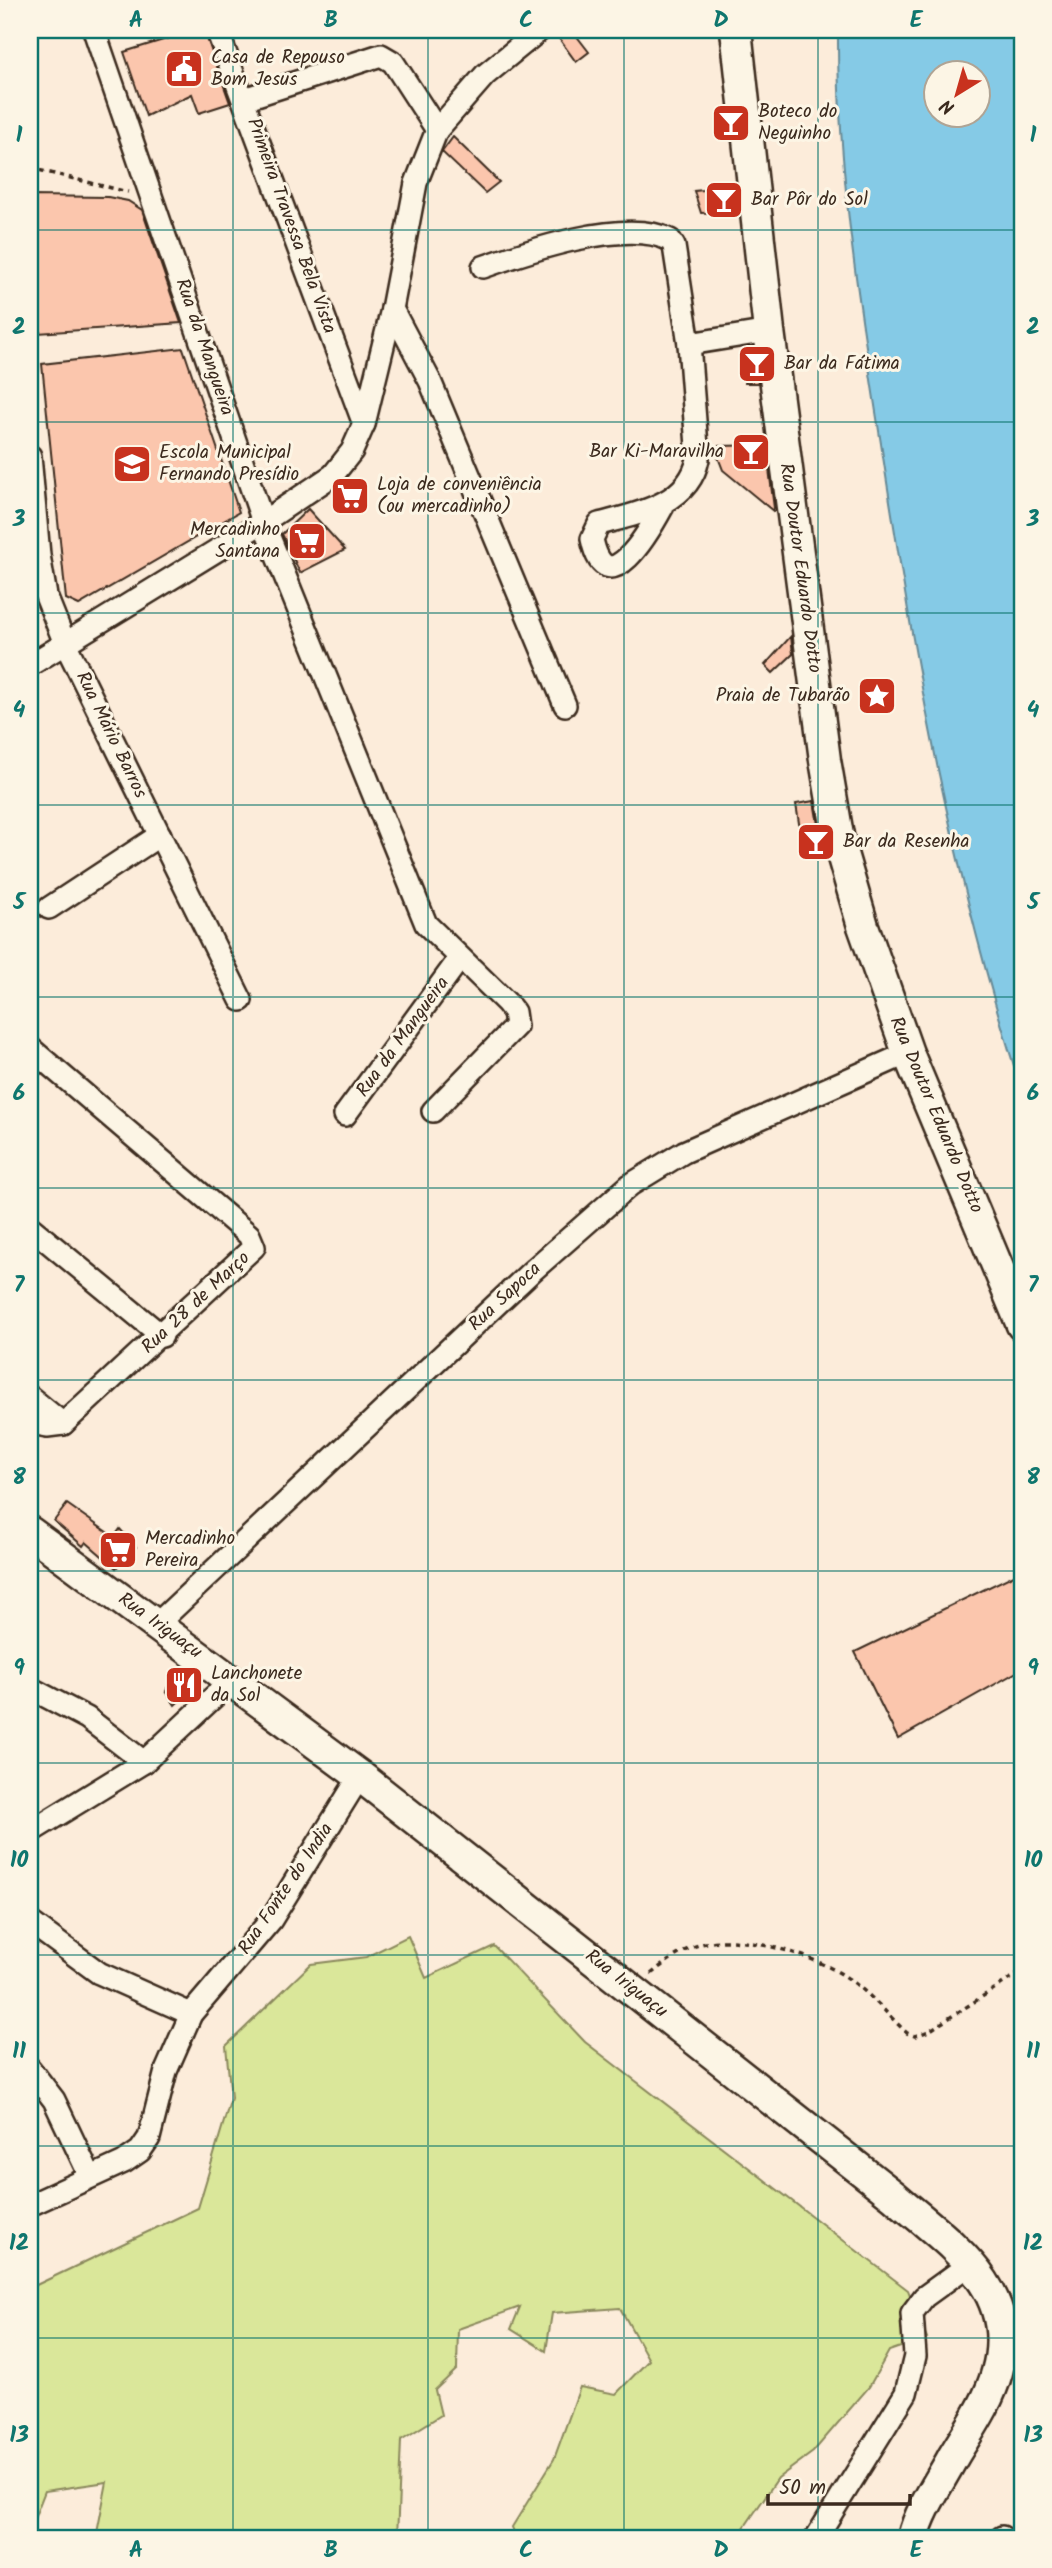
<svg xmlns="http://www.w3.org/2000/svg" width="1052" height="2568" font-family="Kalam,sans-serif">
	<rect width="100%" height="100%" fill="#fcecda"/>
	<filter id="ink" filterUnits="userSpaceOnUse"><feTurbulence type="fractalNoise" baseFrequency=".0143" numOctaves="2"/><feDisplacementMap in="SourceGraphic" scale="14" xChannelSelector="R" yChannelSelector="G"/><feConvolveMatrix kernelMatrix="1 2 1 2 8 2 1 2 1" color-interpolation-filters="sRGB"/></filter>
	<g filter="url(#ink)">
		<polygon fill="#dae79a" stroke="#8a885c" stroke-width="2" points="408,1936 426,1978 494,1946 585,2042 908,2290 927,2338 889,2351 869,2387 813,2452 778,2478 737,2538 516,2538 512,2527 554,2459 580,2387 616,2394 649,2360 620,2308 552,2313 546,2351 511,2329 520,2307 458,2329 457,2369 435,2390 441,2415 401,2440 397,2538 96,2538 107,2482 45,2491 30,2529 30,2288 198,2208 231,2098 226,2046 311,1964 366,1957"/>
		<path fill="#85cae6" stroke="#678a96" stroke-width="2" fill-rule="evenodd" d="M838,30h184v1061c-68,-208 -107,-425 -140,-641 -22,-139 -45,-279 -44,-420zM936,74h42v42h-42z"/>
		<g fill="#fbc6ad" stroke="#3b2a1e" stroke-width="2">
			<polygon points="196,30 204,30 230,103 199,113 192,94 146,116 124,52"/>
			<polygon points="553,30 572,30 589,52 576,62"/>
			<polygon points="728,119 730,137 720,138 717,121"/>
			<polygon points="453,137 499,182 485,193 442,152"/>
			<polygon points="736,187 738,211 701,213 694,191"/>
			<polygon points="30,196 108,197 128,201 142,210 181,323 38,333 30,241"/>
			<polygon points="183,348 239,512 79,605 66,599 42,364"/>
			<polygon points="745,361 755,361 758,383 745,383"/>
			<polygon points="766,445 774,508 773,511 723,470 718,457 718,446"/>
			<polygon points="346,480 360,498 350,508 335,490"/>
			<polygon points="308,509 345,550 300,573 282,534"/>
			<polygon points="791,636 793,654 773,673 765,665"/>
			<polygon points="814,801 822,848 803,849 796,804"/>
			<polygon points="67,1504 114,1537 120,1529 136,1547 116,1568 86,1542 83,1546 54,1521"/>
			<polygon points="1022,1571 1022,1669 898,1739 855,1652"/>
			<polygon points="182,1666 201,1680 175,1705 166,1691"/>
		</g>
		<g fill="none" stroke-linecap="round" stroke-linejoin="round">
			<g stroke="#3b2a1e" stroke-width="26">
				<g id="minor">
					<polyline points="94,30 263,522 426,924 507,1003 514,1012 516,1026 433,1111"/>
					<polyline points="217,30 364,424"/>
					<polyline points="244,99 381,55 393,62 437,130"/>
					<path d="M483,267c45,-16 143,-50 187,-27l4,6 15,98 9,115c-9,46 -62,55 -99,65l-7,15c14,69 58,-9 71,-33"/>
					<polyline points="392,309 430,381 565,705"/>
					<polyline points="689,344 769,331"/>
					<polyline points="30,456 39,555 46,596 64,641 241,1000"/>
					<polyline points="30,665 263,522 333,475 352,451 364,424 392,309 416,183 437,130 485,75 540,30"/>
					<polyline points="49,908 160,835"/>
					<polyline points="30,1048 249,1235 254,1247 63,1424 47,1426 30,1423"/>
					<polyline points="345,1115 460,958"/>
					<polyline points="30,1227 162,1336"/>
					<polyline points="30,1397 63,1424"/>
					<polyline points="158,1623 532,1271 630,1185 684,1152 908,1053"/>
					<polyline points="30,1688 87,1718 144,1762"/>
					<polyline points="30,1832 144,1762 233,1679"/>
					<polyline points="30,1922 99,1973 191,2014"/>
					<polyline points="30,2069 54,2100 90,2176"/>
					<polyline points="30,2205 124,2162 140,2151 149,2138 166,2071 191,2014 271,1920 360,1776"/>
					<polyline points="816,2538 906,2393 915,2356 912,2313 924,2297 971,2263"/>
					<polyline points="1001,2538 1002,2537"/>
				</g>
			</g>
			<g stroke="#3b2a1e" stroke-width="35">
				<g id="secondary">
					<polyline points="736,30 769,331 825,760 840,847 863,926 908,1053 1022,1325"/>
					<path d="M30,1532l330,244 534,420c55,48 127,92 103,176 -8,30 -28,58 -44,85 -14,26 -33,52 -40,81"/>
				</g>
			</g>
			<g stroke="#3b2a1e" stroke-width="3.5" stroke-dasharray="5 5" stroke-linecap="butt">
				<polyline points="30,168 128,192"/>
				<path d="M651,1974c16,-13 31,-24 51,-30 37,-11 109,10 141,31 24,15 44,39 64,58l8,3 14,-5 93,-60"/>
			</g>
			<use href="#minor" stroke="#fcf5e5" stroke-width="21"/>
			<use href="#secondary" stroke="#fcf5e5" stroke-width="30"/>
		</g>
	</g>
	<path fill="none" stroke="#0f766e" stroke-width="2" stroke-opacity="0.55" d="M233,30v2508M428,30v2508M624,30v2508M818,30v2508M30,230h992M30,422h992M30,613h992M30,805h992M30,997h992M30,1188h992M30,1380h992M30,1571h992M30,1763h992M30,1955h992M30,2146h992M30,2338h992"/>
	<defs>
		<g id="civic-square" transform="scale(2.0125)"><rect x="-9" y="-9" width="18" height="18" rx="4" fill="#c8321e" stroke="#fcf5e5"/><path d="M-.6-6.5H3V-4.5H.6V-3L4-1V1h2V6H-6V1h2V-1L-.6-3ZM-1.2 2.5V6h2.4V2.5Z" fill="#fff"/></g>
		<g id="bar-square" transform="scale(2.0125)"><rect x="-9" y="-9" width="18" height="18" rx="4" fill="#c8321e" stroke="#fcf5e5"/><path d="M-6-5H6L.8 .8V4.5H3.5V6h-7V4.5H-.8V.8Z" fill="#fff"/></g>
		<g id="school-square" transform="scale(2.0125)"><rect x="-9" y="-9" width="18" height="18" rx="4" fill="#c8321e" stroke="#fcf5e5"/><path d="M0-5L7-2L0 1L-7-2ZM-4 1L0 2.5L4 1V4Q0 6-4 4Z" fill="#fff"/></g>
		<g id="supermarket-square" transform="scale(2.0125)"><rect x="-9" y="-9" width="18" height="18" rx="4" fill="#c8321e" stroke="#fcf5e5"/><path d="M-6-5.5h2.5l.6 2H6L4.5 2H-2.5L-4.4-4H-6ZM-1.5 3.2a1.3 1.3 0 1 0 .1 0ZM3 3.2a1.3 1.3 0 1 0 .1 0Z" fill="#fff"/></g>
		<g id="sight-square" transform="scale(2.0125)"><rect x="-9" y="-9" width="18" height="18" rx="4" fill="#c8321e" stroke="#fcf5e5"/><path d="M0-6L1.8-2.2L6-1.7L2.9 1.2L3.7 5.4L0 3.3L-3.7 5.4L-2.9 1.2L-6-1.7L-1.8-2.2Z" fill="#fff"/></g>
		<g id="restaurant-square" transform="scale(2.0125)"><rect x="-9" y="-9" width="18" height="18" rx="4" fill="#c8321e" stroke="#fcf5e5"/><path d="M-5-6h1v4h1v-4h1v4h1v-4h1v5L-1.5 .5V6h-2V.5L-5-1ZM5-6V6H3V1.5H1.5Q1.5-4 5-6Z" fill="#fff"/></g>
	</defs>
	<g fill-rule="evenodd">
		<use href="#civic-square" x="184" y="69"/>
		<use href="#bar-square" x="731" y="123"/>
		<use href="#bar-square" x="724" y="200"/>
		<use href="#bar-square" x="757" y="364"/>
		<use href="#bar-square" x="751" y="452"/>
		<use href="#school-square" x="132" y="464"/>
		<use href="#supermarket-square" x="350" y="496"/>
		<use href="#supermarket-square" x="307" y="541"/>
		<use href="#sight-square" x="877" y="696"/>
		<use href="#bar-square" x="816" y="842"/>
		<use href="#supermarket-square" x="118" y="1550"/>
		<use href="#restaurant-square" x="184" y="1685"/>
	</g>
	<g text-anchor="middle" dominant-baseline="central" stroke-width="6" stroke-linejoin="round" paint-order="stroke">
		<g font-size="19" fill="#3b2a1e" stroke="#fcf5e5" text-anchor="start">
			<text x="211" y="58">Casa de Repouso<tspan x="211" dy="22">Bom Jesus</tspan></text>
			<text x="758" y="112">Boteco do<tspan x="758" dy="22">Neguinho</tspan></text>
			<text x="751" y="200">Bar Pôr do Sol</text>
			<text x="784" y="364">Bar da Fátima</text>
			<text x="724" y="452" text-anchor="end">Bar Ki-Maravilha</text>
			<text x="159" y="453">Escola Municipal<tspan x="159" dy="22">Fernando Presídio</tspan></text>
			<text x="377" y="485">Loja de conveniência<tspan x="377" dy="22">(ou mercadinho)</tspan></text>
			<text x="280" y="530" text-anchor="end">Mercadinho<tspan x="280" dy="22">Santana</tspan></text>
			<text x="850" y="696" text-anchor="end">Praia de Tubarão</text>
			<text x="843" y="842">Bar da Resenha</text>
			<text x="145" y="1539">Mercadinho<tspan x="145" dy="22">Pereira</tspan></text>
			<text x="211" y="1674">Lanchonete<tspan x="211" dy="22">da Sol</tspan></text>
		</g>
		<g font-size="19" fill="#3b2a1e" stroke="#fcf5e5">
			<text transform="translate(291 226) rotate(70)">Primeira Travessa Bela Vista</text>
			<text transform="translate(204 347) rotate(71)">Rua da Mangueira</text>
			<text transform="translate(800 568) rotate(82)">Rua Doutor Eduardo Dotto</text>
			<text transform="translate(111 735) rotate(64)">Rua Mário Barros</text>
			<text transform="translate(403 1037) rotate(-54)">Rua da Mangueira</text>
			<text transform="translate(936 1115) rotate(67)">Rua Doutor Eduardo Dotto</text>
			<text transform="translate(505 1297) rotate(-43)">Rua Sapoca</text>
			<text transform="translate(196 1303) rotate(-43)">Rua 28 de Março</text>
			<text transform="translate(160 1626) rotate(36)">Rua Iriguaçu</text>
			<text transform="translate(286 1889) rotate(-56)">Rua Fonte do India</text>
			<text transform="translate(626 1984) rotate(38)">Rua Iriguaçu</text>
		</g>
	</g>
	<rect width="1052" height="2568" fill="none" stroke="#fcf5e5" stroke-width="77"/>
	<g transform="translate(957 94) rotate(217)"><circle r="33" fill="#fcf5e5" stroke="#afa495" stroke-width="2"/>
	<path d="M0-5L12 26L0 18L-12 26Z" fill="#c8321e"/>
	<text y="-10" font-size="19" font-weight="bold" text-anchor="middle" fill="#3b2a1e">N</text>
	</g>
	<path d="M768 2494v10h142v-10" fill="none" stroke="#3b2a1e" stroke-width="3.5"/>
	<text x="779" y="2494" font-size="21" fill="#3b2a1e" stroke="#fcf5e5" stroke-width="5" paint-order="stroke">50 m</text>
	<rect x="38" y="38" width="976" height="2492" fill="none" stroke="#0f766e" stroke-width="2.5"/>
	<g font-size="23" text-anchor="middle" font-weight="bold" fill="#0f766e">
		<text x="136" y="27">A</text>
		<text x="331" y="27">B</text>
		<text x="526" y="27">C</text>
		<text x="721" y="27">D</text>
		<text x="916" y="27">E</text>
		<text x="19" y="142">1</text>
		<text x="1033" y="142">1</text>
		<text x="19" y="334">2</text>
		<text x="1033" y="334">2</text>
		<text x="19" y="526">3</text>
		<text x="1033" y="526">3</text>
		<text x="19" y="717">4</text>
		<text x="1033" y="717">4</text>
		<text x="19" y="909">5</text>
		<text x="1033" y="909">5</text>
		<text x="19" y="1100">6</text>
		<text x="1033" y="1100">6</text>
		<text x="19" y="1292">7</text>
		<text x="1033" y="1292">7</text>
		<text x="19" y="1484">8</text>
		<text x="1033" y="1484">8</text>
		<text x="19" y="1675">9</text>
		<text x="1033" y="1675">9</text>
		<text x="19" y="1867">10</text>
		<text x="1033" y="1867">10</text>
		<text x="19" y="2058">11</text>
		<text x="1033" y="2058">11</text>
		<text x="19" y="2250">12</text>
		<text x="1033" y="2250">12</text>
		<text x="19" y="2442">13</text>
		<text x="1033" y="2442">13</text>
		<text x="136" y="2557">A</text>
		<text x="331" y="2557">B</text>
		<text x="526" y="2557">C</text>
		<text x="721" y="2557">D</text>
		<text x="916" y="2557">E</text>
	</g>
</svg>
